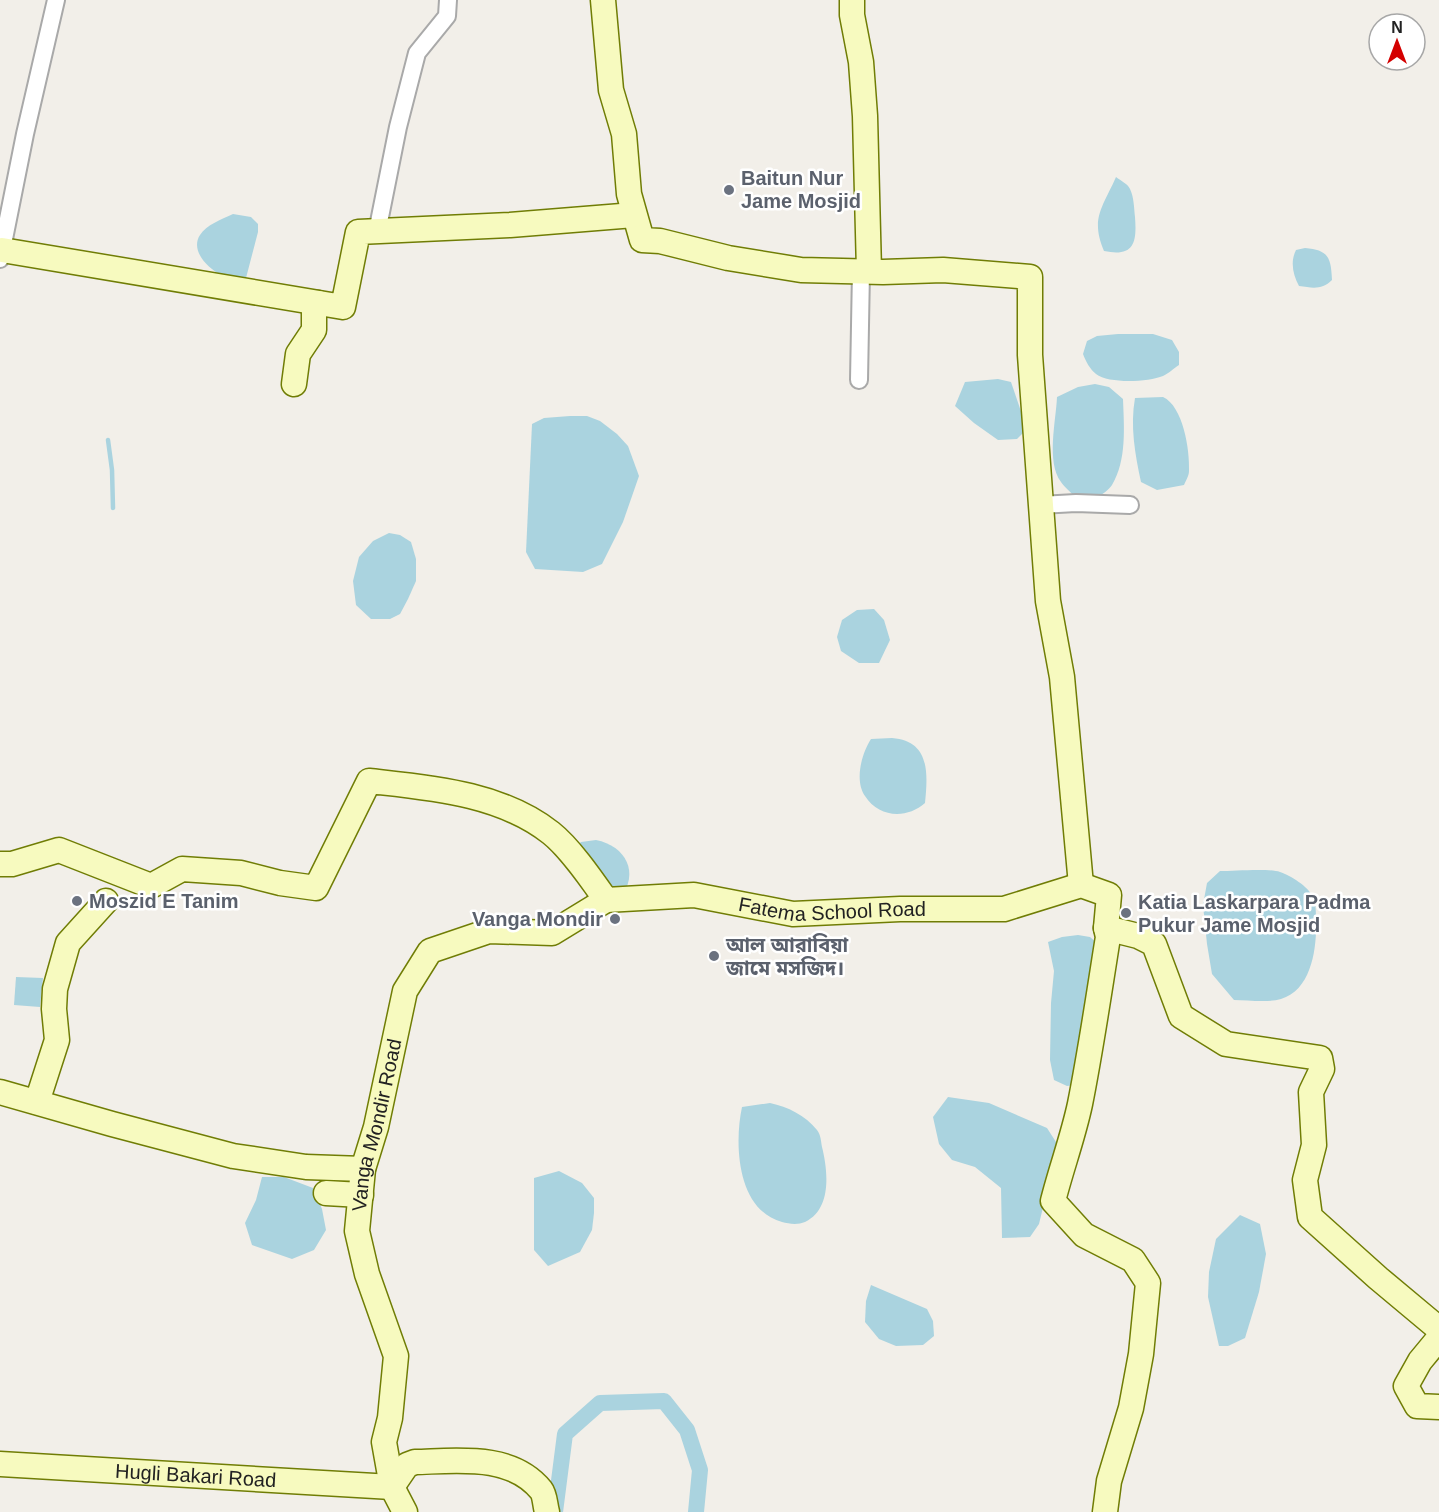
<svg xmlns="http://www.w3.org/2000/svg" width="1439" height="1512" font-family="Arial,'Noto Sans Bengali',sans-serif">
	<rect width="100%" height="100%" fill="#f2efe9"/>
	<g fill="#aad3df">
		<path d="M1116,177c5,4 12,7 14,12 4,8 4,19 5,28 2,26 -1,40 -31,34 -14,-33 -1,-44 12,-74z"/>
		<path d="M233,214l18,3 7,7v8l-12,46c-4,0 -10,2 -14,1 -17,-3 -44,-26 -32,-44 6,-10 22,-16 33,-21z"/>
		<path d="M1305,248c24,2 26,10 27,32 -10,10 -19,8 -33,6 -6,-11 -9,-24 -3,-36z"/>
		<path d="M1118,334h35l19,6 7,12v13c-5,3 -11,9 -16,11 -15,6 -54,8 -67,-2 -6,-5 -10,-12 -13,-20l4,-13 10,-5z"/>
		<polygon points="998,379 1011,382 1027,429 1017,439 998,440 974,423 955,406 965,382"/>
		<path d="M1095,384l14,3 14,12c1,28 4,61 -11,86 -3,5 -10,9 -15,13l-23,-2c-4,-5 -10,-9 -13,-14 -15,-20 -5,-61 -4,-85l21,-10z"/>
		<path d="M1163,397c20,9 27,53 26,74 0,5 -3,9 -5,14l-27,5 -16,-8c-6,-28 -11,-56 -6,-84z"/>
		<polygon points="570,416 587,416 600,421 617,434 628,446 639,476 623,522 602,564 583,572 535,569 526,552 532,424 544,418"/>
		<polygon points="389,533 400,535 411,542 416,559 416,581 408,599 400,614 390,619 371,619 356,605 353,581 359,557 373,541"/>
		<polygon points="874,609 884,620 890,640 879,663 859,663 841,651 837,637 842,620 857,610"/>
		<path d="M892,738c38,3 36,35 33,65 -18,16 -46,15 -60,-7 -11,-16 -3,-43 6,-57z"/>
		<path d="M596,840c30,6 44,33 24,58l-45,-50 6,-6z"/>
		<path d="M1220,871c14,0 49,-3 60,1 11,4 28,14 33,25 3,6 3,16 3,23 1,27 -4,70 -35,79 -14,4 -33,1 -47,1l-22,-26 -5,-30 -4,-39 4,-22z"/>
		<polygon points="1078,935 1090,937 1097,943 1074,1085 1067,1086 1054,1080 1050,1060 1051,1003 1054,971 1048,942 1062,937"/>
		<polygon points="16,977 43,978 40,1007 14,1005"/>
		<polygon points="948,1097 989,1103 1047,1128 1056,1142 1057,1162 1046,1195 1039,1224 1030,1237 1002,1238 1001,1188 975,1167 952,1160 939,1144 933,1117"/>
		<path d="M770,1103c18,4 35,12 47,27 4,5 4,12 5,17 6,24 10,62 -17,75 -7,3 -16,2 -23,0 -45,-12 -48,-78 -40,-115z"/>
		<polygon points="559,1171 582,1183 594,1198 594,1213 592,1230 580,1252 548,1266 534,1250 534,1178"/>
		<polygon points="262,1177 284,1177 313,1188 322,1209 326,1230 314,1250 292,1259 252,1245 245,1223 256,1200"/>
		<polygon points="1240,1215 1260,1224 1266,1254 1259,1292 1245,1338 1228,1346 1219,1346 1208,1297 1209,1272 1216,1239"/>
		<polygon points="871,1285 927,1309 933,1321 934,1336 923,1345 896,1346 879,1339 865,1322 866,1301"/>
	</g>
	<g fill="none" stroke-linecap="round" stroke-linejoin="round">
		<polyline stroke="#aad3df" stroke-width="4.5" points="108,440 112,470 113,508"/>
		<polyline stroke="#aad3df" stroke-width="16" points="555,1512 565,1434 600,1403 664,1401 687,1430 700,1470 696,1512"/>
		<g stroke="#a9a9a9" stroke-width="20">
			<g id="street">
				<polyline points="377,232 398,127 417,53 447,16 448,0"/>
				<polyline points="0,259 25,134 56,0"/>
				<polyline points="859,380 861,271"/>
				<polyline points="1040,505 1076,503 1130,505"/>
			</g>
		</g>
		<g stroke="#707d05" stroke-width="27">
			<g id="secondary">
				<polyline points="603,0 611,90 624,134 629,194 642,240 660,241 728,258 801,270 883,272 943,270 1030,277 1030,355 1048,601 1062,677 1081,885"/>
				<polyline points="852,0 852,15 861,62 865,116 869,271"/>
				<polyline points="2,250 343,307 358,232 510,225 634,215"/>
				<polyline points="294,384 298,354 314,330 314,313 318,303"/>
				<path id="s1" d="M0,864h12l47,-14 92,36 31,-17 59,4 39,10 36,5 53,-107c62,7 131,12 182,52 19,15 41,47 55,67l88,-5 99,19 107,-5h104l77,-24 28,10 -3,33 2,9c-9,56 -17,112 -28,167 -7,33 -19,65 -27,97l31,34 49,25 15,23 -7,71 -10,54 -22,73 -4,31"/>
				<polyline points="1106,928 1138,936 1154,944 1181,1016 1226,1044 1320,1058 1322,1069 1311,1092 1314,1145 1305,1180 1310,1217 1378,1278 1439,1329"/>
				<polyline points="0,1092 112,1124 233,1156 306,1167 363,1169"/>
				<polyline points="37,1102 57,1040 54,1009 55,989 68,943 106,901"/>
				<polyline points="326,1193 361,1195"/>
				<polyline points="1439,1338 1420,1361 1406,1386 1417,1406 1439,1407"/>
				<path id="s2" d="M0,1464l392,23"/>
				<path d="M392,1487l15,-22 8,-3c41,-1 96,-9 126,28 4,5 4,15 6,22"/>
				<path id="s3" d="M405,1512l-13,-25 -8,-45 6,-24 6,-62 -29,-82 -10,-43 6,-62 13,-42 29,-136 25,-40 59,-20 63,2 54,-33"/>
			</g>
		</g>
		<use href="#street" stroke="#fff" stroke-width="16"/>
		<use href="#secondary" stroke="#f7fabf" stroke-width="24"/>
	</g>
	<g fill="#6b7280" stroke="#fff" stroke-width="2">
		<circle cx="729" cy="190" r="6"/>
		<circle cx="77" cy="901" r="6"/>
		<circle cx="1126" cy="913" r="6"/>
		<circle cx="615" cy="919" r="6"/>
		<circle cx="714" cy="956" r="6"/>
	</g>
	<g text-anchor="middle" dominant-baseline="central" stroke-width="5" stroke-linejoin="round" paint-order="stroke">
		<g font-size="20" font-weight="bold" fill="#5b616d" stroke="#fff" text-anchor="start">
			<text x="741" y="178">Baitun Nur<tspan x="741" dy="23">Jame Mosjid</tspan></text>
			<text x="89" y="901">Moszid E Tanim</text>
			<text x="1138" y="902">Katia Laskarpara Padma<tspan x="1138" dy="23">Pukur Jame Mosjid</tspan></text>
			<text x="603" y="919" text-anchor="end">Vanga Mondir</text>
			<text x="726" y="945">আল আরাবিয়া<tspan x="726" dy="23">জামে মসজিদ।</tspan></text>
		</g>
		<g font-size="20" fill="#222" stroke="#fff">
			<text stroke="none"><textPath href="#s1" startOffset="957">Fatema School Road</textPath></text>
			<text stroke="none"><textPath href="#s3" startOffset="400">Vanga Mondir Road</textPath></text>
			<text stroke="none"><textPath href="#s2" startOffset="196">Hugli Bakari Road</textPath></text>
		</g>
	</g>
	<g transform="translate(1397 42)"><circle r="28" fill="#ffffff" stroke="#a7a7a7" stroke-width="1.5"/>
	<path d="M0-4.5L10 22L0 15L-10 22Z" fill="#d40000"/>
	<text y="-9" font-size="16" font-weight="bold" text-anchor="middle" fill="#222222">N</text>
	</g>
</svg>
